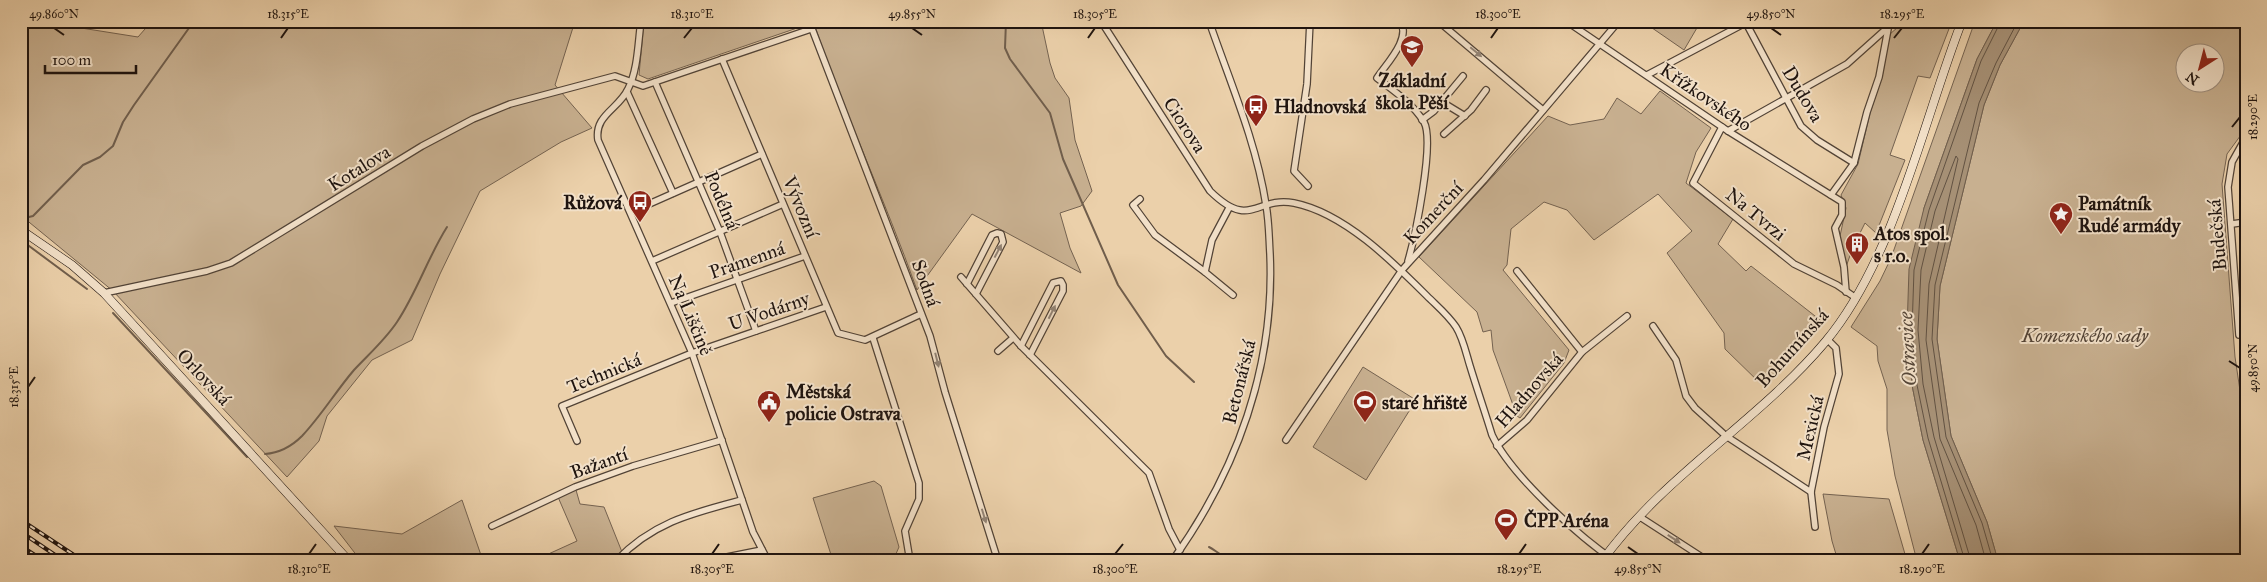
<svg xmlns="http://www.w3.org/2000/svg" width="2267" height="582" font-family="'IM FELL Great Primer',serif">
	<rect width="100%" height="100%" fill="#ebd0aa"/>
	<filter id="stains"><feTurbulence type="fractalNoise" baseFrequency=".004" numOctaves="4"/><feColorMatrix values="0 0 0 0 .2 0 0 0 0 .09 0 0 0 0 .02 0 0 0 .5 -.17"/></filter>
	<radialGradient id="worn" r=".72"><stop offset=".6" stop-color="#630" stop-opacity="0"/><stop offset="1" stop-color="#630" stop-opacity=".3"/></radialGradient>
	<g fill="#c8b090" stroke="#746250" fill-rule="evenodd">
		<polygon points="21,21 37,21 138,37 152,21 552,21 552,26 558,21 575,21 555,85 592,128 561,142 480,191 440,274 412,340 372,360 327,416 319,441 287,477 113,291 24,218 21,186"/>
		<polygon points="644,21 805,21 806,25 648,79 639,75"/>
		<path d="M813,21h228l9,42 5,15 14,20 6,42 17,51 -11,15 -21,7 10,35 11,25 -109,-59 -55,76c-32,-90 -73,-178 -104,-269z"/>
		<polygon points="1642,21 1701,21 1684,50"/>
		<polygon points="1905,21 1952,21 1930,78 1918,76 1890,155 1905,160 1876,233 1865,223 1853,247 1846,267 1840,236 1846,208 1841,195 1858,164 1870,113 1882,77 1890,34"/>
		<polygon points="1975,21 1997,21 1977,59 1924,208 1907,330 1912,385 1923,440 1960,561 1917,561 1895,476 1887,430 1887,389 1878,361 1877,346 1851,327 1880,281 1891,258"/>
		<path d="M2024,21h222v107l-19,26 -5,30 13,173 11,74v130h-248l-11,-39 -36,-86 -14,-97 3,-53 44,-181 16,-40zM2184,52h30v30h-30z"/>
		<polygon points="1660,91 1711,128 1696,152 1686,183 1733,219 1718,244 1746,271 1751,266 1824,323 1764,387 1725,349 1724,333 1667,253 1692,231 1658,194 1594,240 1567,210 1544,202 1511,229 1507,265 1503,270 1569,350 1564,363 1520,418 1517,416 1493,350 1491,330 1483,332 1477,312 1419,257 1548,116 1570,125 1604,119 1617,98 1641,114"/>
		<polygon points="1363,367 1416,400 1366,480 1313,447"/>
		<polygon points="874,481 881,486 899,547 895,556 880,561 833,561 813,498"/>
		<polygon points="576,490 580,504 604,507 622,552 613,561 533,561 577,541 558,497"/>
		<polygon points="1823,494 1889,499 1907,561 1838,561 1832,541"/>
		<polygon points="462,500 483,561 361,561 334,526 402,534"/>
	</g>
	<polygon fill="#a69075" stroke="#705e4c" points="1997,21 2024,21 2000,65 1984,105 1940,286 1937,339 1951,436 1987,522 1998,561 1960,561 1923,440 1912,385 1907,330 1909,269 1924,208 1977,59"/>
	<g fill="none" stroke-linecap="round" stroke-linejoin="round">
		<g stroke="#625242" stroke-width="1">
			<polyline points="1965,561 1928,438 1917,385 1912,330 1914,270 1929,210 1981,61 2001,21"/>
			<polyline points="1971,561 1934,437 1923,384 1918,330 1921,270 1935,211 1956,156 1958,159 1929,284 1926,340 1940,439 1976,525 1986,561"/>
			<polyline points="1993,561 1982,523 1946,437 1932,339 1935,285 1979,103 1996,63 2018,21"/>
		</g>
		<g stroke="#705e4c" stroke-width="2">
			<polyline points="1006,21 1005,48 1010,59 1050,113 1063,159 1118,285 1166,356 1194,382"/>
			<polyline points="21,219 33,216 83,165 100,157 113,146 123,122 134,105 194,21"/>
			<polyline points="21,240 87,289"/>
			<polyline points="113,313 247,457"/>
			<path d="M265,454c14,-1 27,-8 37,-18 19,-20 34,-45 52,-66 15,-16 31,-30 43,-48 20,-30 31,-65 50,-95"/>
			<path d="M1209,547c6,3 11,8 17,10 31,7 65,-7 94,4"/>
		</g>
		<g stroke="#524336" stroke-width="8">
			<g id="street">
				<path d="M641,21c-3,21 -3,49 -13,68 -9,20 -34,26 -30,51l94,213 61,179 15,29"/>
				<polyline points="809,21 930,336 945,392 998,561"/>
				<path d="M1101,21l109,170c41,40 45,5 84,12 50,10 98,58 133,93 10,10 21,19 29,31 7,11 10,26 14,39 7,23 15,46 22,69 19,40 86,101 123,126"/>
				<polyline points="1166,21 1167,23"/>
				<path d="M1400,21c12,17 -14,43 -23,57 17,13 35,25 47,44 11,20 -9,115 -16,139"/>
				<polyline points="1438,21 1543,110"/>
				<polyline points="1566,21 1728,131 1842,202 1842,215 1835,228 1844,267 1846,292"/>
				<polyline points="1745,21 1801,126 1817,140 1854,163"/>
				<polyline points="722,59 838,333 865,340 921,314"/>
				<polyline points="1647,75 1749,21"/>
				<polyline points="655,82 720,232 756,331"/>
				<polyline points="627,92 673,193"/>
				<polyline points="1442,102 1465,116"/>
				<polyline points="1422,120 1434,111 1463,76"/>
				<polyline points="1722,127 1693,183 1794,264 1837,285 1856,298"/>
				<polyline points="1728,131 1847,64 1895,21"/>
				<polyline points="1444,134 1471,110 1486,90"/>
				<polyline points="1308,186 1294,171 1307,84 1310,21"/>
				<polyline points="1831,195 1854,163 1867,112 1879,77 1888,29"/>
				<polyline points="1140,199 1133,205 1155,235 1205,272"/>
				<polyline points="1229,208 1212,240 1205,272 1233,295"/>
				<polyline points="631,212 762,154"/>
				<polyline points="2232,224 2246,222"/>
				<polyline points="652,261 783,204"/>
				<polyline points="1517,271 1582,352"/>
				<polyline points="961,277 1021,346 1149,473 1169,529 1180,550"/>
				<polyline points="967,284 992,235 997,233 1001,234 1003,242 976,294"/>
				<polyline points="104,293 207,271 231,263 422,146 473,119 510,104 615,76 643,86 811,29"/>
				<polyline points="671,303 805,256"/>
				<polyline points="1653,326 1676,360 1686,396 1695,408 1726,436 1811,492"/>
				<polyline points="2239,335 2228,187 2232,162 2246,137"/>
				<polyline points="873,338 919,483 919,499 905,531 910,561"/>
				<polyline points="1021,346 1053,283 1061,281 1063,285 1063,291 1030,355"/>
				<polyline points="998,351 1013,338"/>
				<polyline points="2246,397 2246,398"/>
				<polyline points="1286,440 1402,270 1484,180 1619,21"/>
				<polyline points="577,441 562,406 692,353 826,307"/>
				<polyline points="1497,446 1527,420 1582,352 1627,316"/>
				<polyline points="1640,517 1708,561"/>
				<polyline points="492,526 575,487 633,466 722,440"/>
				<polyline points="1815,527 1811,492 1824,427 1839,374 1836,348 1827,339"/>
				<polyline points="1411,560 1413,561"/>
				<path d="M616,561c37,-39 77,-48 126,-61"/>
				<polyline points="707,561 762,550"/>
				<polyline points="980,561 996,556"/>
				<path d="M1172,561c65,-90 103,-195 98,-307 -1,-16 -1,-33 -4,-49 -10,-64 -36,-123 -57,-184"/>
			</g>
		</g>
		<g stroke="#1f140f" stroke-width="9">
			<g id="secondary">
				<polyline points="21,230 72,265 104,293 349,561"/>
				<path d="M1602,561c62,-86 157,-140 224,-220 69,-83 97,-220 136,-320"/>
			</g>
		</g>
		<use href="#street" stroke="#f2e0c8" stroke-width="5.5"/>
		<use href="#secondary" stroke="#f2e0c8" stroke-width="8"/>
		<g stroke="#1f140f" stroke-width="4">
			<g id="rail">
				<polyline points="21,520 83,561"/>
				<polyline points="21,532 64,561"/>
				<polyline points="21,546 44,561"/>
			</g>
		</g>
		<use href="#rail" stroke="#f2e0c8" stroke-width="2" stroke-dasharray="5.5" stroke-linecap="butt"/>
	</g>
	<defs><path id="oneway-solid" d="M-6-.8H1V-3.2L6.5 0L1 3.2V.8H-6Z" transform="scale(1.25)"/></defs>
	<g fill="#938475">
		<use href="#oneway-solid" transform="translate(1476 52) rotate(40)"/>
		<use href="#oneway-solid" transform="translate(998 251) rotate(-62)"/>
		<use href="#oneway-solid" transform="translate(1052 312) rotate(-63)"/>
		<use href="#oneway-solid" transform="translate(937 360) rotate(76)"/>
		<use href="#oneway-solid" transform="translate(984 516) rotate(73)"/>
		<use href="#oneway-solid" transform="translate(1674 539) rotate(33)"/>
	</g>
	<path fill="none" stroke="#1f140f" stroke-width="2" d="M54,28l10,7M912,28l10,7M1771,28l10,7M281,38l7,-10M684,38l8,-10M1088,38l7,-10M1491,38l7,-10M1894,38l8,-10M2232,127l8,-10M2229,361l11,7M28,387l7,-10M1628,547l10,7M309,554l7,-10M712,554l7,-10M1115,554l8,-10M1519,554l7,-10M1922,554l7,-10"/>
	<defs>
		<g id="school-pin" transform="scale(1.25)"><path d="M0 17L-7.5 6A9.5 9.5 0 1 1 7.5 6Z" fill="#8f2418" stroke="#f2e0c8"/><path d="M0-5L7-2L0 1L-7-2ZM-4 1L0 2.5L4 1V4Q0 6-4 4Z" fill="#fff"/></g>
		<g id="bus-pin" transform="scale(1.25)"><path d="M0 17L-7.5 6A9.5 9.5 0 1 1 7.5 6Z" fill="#8f2418" stroke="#f2e0c8"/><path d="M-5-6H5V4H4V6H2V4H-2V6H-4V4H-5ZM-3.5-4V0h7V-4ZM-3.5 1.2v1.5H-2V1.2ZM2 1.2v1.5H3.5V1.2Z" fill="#fff"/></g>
		<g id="sight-pin" transform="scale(1.25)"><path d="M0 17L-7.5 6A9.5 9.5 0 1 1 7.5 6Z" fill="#8f2418" stroke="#f2e0c8"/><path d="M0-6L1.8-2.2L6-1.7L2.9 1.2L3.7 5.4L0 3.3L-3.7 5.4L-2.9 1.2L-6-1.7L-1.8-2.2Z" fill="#fff"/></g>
		<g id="building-pin" transform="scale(1.25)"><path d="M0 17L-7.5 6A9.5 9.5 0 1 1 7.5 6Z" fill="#8f2418" stroke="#f2e0c8"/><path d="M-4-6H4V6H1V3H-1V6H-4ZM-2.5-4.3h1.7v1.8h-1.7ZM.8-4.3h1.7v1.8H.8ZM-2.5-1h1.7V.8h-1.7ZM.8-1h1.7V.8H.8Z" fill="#fff"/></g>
		<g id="civic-pin" transform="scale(1.25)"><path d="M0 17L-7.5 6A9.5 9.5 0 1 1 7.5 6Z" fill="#8f2418" stroke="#f2e0c8"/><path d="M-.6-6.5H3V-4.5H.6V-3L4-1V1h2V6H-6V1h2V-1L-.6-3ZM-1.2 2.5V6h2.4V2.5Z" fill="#fff"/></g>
		<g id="stadium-pin" transform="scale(1.25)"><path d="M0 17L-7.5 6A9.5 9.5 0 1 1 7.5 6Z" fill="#8f2418" stroke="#f2e0c8"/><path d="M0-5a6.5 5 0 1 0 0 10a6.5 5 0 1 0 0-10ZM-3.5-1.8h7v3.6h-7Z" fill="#fff"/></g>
	</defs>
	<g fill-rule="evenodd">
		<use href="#school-pin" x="1412" y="47"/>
		<use href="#bus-pin" x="1256" y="106"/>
		<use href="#bus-pin" x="640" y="202"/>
		<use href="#sight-pin" x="2061" y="214"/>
		<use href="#building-pin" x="1857" y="244"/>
		<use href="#civic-pin" x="769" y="402"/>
		<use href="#stadium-pin" x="1365" y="402"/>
		<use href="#stadium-pin" x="1506" y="520"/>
	</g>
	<g text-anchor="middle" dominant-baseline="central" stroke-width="4" stroke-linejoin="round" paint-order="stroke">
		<g font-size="19" font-weight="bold" fill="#1f140f" stroke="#f2e0c8" text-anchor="start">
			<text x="1412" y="80" text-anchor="middle">Základní<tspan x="1412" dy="22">škola Pěší</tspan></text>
			<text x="1274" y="106">Hladnovská</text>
			<text x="622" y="202" text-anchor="end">Růžová</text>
			<text x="2078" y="203">Památník<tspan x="2078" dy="22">Rudé armády</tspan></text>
			<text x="1874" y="233">Atos spol.<tspan x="1874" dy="22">s r.o.</tspan></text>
			<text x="786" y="391">Městská<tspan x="786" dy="22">policie Ostrava</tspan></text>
			<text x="1382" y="402">staré hřiště</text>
			<text x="1524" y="520">ČPP Aréna</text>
		</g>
		<g font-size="19" fill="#1f140f" stroke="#f2e0c8">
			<text transform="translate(1803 94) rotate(59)">Dudova</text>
			<text transform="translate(1706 97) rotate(34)">Křížkovského</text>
			<text transform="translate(1185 125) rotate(57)">Ciorova</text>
			<text transform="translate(359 168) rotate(-32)">Kotalova</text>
			<text transform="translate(722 200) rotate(67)">Podélná</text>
			<text transform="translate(801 207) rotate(67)">Vývozní</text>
			<text transform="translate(1433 213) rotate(-47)">Komerční</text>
			<text transform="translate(1756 214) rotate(39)">Na Tvrzi</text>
			<text transform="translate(2217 235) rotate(-95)">Budečská</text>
			<text transform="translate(747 260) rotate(-19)">Pramenná</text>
			<text transform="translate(926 283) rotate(70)">Sodná</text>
			<text transform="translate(769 311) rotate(-19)">U Vodárny</text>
			<text transform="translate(691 315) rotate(67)">Na Liščině</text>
			<text transform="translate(1792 348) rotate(-48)">Bohumínská</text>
			<text transform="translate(604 373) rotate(-22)">Technická</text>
			<text transform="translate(204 377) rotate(47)">Orlovská</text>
			<text transform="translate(1239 382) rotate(-76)">Betonářská</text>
			<text transform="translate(1529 390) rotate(-49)">Hladnovská</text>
			<text transform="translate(1810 428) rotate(-77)">Mexická</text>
			<text transform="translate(599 463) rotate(-20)">Bažantí</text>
		</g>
		<g font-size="19" font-style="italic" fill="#524336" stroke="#f2e0c8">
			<text x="2085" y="335">Komenského sady</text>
		</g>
		<g font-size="20" font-style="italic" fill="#554638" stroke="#f2e0c8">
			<text transform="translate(1907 349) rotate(-93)">Ostravice</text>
		</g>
	</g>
	<rect width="2267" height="582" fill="none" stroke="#ebd0aa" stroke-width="55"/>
	<g transform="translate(2200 68) rotate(216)"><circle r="24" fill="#f2e0c8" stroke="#9e8e7e"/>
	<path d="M0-4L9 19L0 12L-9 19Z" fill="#8f2418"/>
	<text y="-8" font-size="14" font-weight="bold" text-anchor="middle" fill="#1f140f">N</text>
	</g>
	<path d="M45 65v8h91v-8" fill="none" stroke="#1f140f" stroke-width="2.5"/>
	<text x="52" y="65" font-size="15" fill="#1f140f" stroke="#f2e0c8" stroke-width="4" paint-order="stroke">100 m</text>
	<rect x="28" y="28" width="2212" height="526" fill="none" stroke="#1f140f" stroke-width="2"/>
	<g font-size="12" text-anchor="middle" fill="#1f140f">
		<text x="54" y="18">49.860°N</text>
		<text x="288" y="18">18.315°E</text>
		<text x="692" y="18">18.310°E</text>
		<text x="912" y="18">49.855°N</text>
		<text x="1095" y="18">18.305°E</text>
		<text x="1498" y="18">18.300°E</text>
		<text x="1771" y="18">49.850°N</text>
		<text x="1902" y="18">18.295°E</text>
		<text transform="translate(2253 117) rotate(-90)" y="4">18.290°E</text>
		<text transform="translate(2253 368) rotate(-90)" y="4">49.850°N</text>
		<text transform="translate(14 387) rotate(-90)" y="4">18.315°E</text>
		<text x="309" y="573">18.310°E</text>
		<text x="712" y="573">18.305°E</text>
		<text x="1115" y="573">18.300°E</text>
		<text x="1519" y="573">18.295°E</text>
		<text x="1638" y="573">49.855°N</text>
		<text x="1922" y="573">18.290°E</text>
	</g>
	<rect width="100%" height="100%" filter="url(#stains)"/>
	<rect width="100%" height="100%" fill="url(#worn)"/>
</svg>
